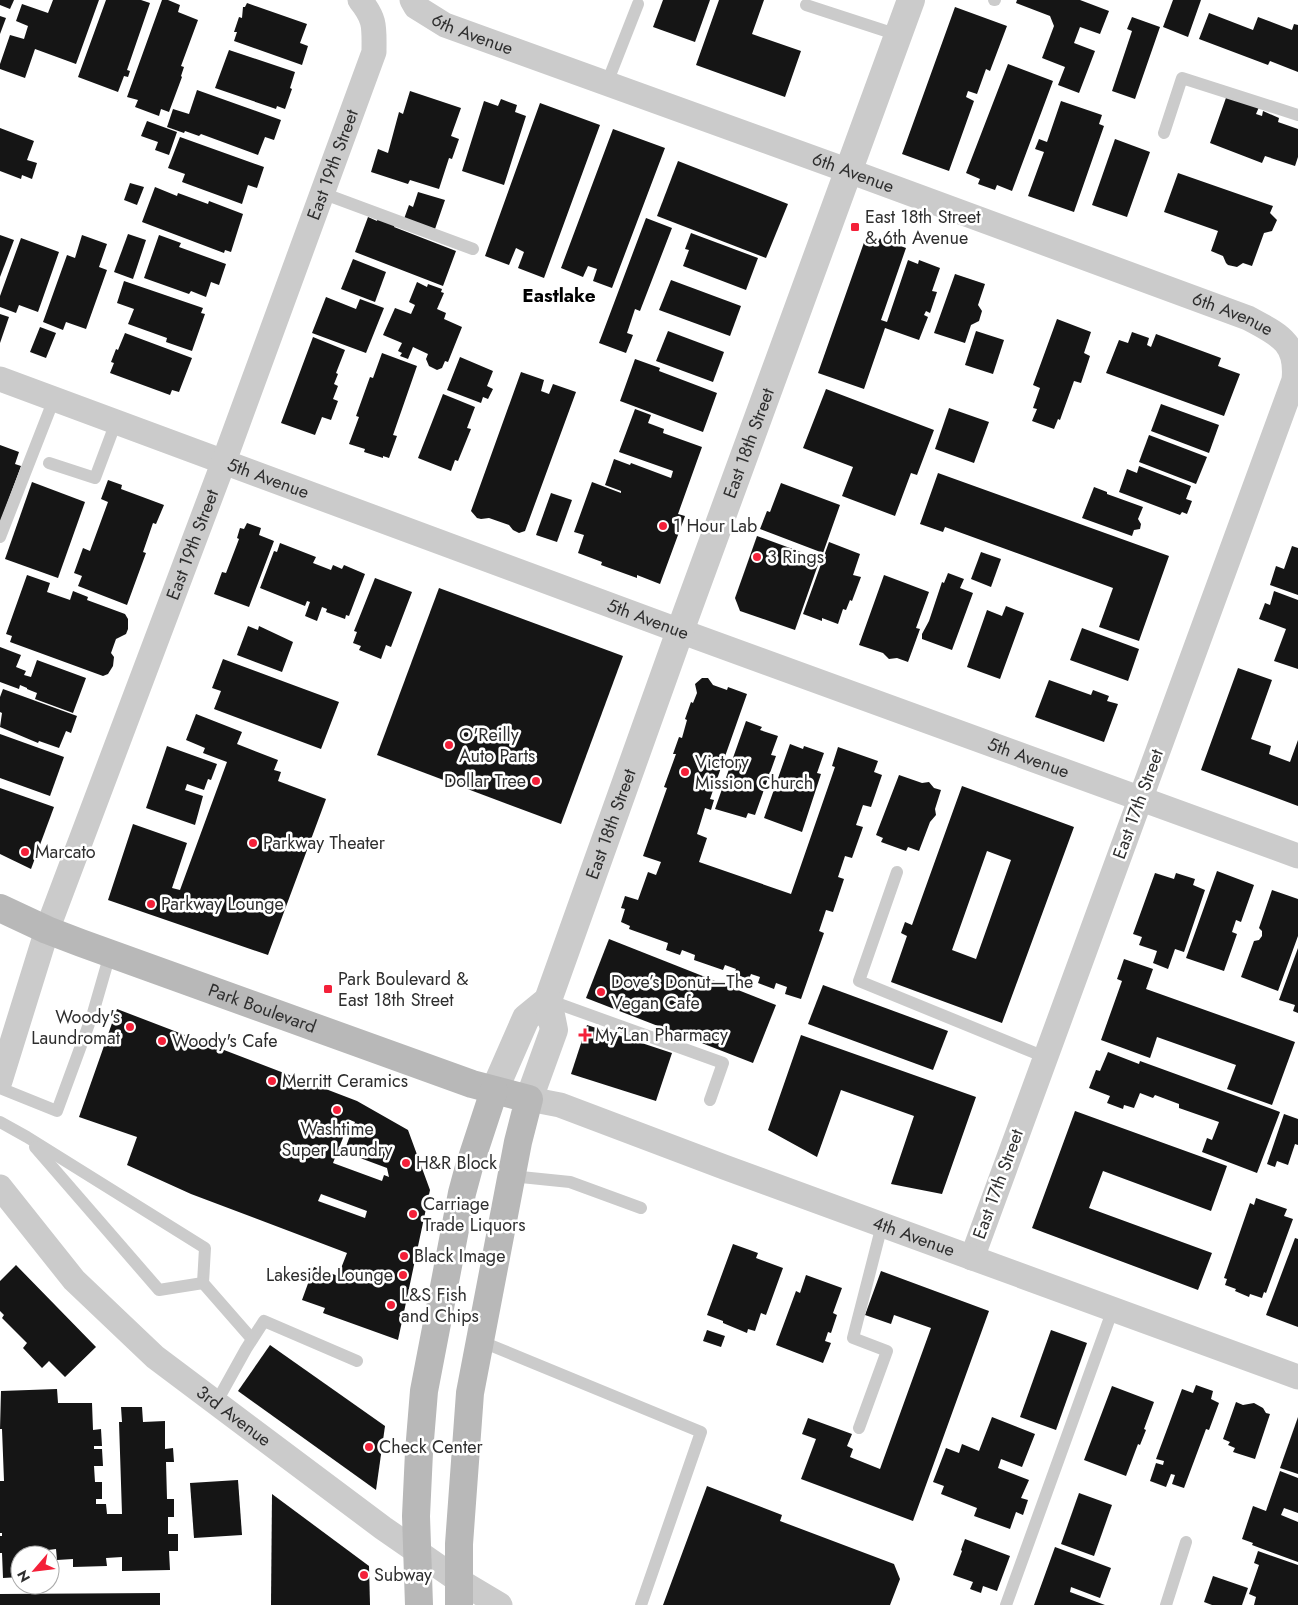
<svg xmlns="http://www.w3.org/2000/svg" width="1298" height="1605" font-family="Jost,sans-serif">
	<rect width="100%" height="100%" fill="#fff"/>
	<g fill="#151515" fill-rule="evenodd">
		<polygon points="0,0 14,0 10,9 0,5"/>
		<polygon points="53,0 99,0 76,64 35,49 25,78 0,69 0,64 10,35 24,39 28,26 16,21 22,4 48,13"/>
		<polygon points="106,0 141,0 150,3 127,70 130,71 128,77 124,76 118,92 78,77"/>
		<polygon points="162,0 168,0 180,5 178,12 198,20 181,66 184,67 181,76 182,77 169,112 161,109 159,116 135,107 138,100 127,97"/>
		<polygon points="663,0 710,0 695,42 653,27"/>
		<polygon points="719,0 764,0 752,34 801,51 785,97 696,65"/>
		<polygon points="1017,0 1080,0 1109,11 1100,34 1080,27 1074,43 1095,51 1079,93 1058,85 1065,67 1042,58 1054,26 1050,16 1016,3"/>
		<polygon points="1173,0 1201,0 1188,37 1163,27"/>
		<polygon points="247,3 307,24 300,43 308,46 302,65 234,41 237,32 234,32 239,17 242,18 243,7 245,7"/>
		<polygon points="955,7 1007,26 990,71 986,69 977,94 968,91 966,97 974,101 949,171 902,154"/>
		<polygon points="1209,13 1253,30 1258,17 1292,30 1294,24 1298,25 1298,72 1270,61 1268,65 1199,39"/>
		<polygon points="0,16 6,18 0,34"/>
		<polygon points="1132,17 1160,27 1135,99 1112,91 1132,31 1127,29"/>
		<polygon points="229,50 295,72 290,88 292,89 285,109 277,106 276,109 215,88"/>
		<polygon points="1008,64 1053,81 1012,191 997,185 995,190 978,184 980,179 966,173"/>
		<polygon points="197,90 281,120 274,140 265,137 258,155 201,134 199,136 185,131 184,133 167,127 173,109 189,114"/>
		<polygon points="410,91 461,108 451,136 459,139 452,159 449,158 439,189 410,180 408,184 371,172 378,149 388,153 399,112 403,114"/>
		<polygon points="1227,95 1259,107 1256,114 1262,116 1263,111 1279,118 1278,122 1298,129 1298,157 1295,166 1265,156 1262,163 1210,143"/>
		<polygon points="501,99 517,105 515,112 526,116 504,185 462,171 484,101 498,106"/>
		<polygon points="1061,101 1102,115 1099,124 1104,126 1074,212 1028,196 1044,152 1035,149 1039,139 1047,142"/>
		<polygon points="540,103 600,125 544,278 518,268 524,252 516,248 509,265 485,256"/>
		<polygon points="147,121 177,132 169,155 155,150 158,142 141,136"/>
		<polygon points="0,128 34,141 27,160 37,163 32,179 22,175 21,179 0,171"/>
		<polygon points="613,129 665,148 612,288 593,281 597,269 588,266 583,277 561,268"/>
		<polygon points="180,137 264,167 257,188 248,185 242,204 182,182 185,174 168,168"/>
		<polygon points="1115,139 1150,152 1127,217 1092,205"/>
		<polygon points="678,161 788,204 766,258 657,216"/>
		<polygon points="1178,173 1273,206 1270,213 1277,220 1272,231 1264,233 1252,266 1243,263 1237,267 1228,265 1226,263 1223,256 1211,251 1218,231 1164,212"/>
		<polygon points="130,183 144,187 137,205 124,200"/>
		<polygon points="155,187 177,196 178,193 208,204 209,201 243,214 231,252 225,250 224,253 142,222"/>
		<polygon points="418,192 445,200 435,229 404,219 409,205 413,207"/>
		<polygon points="368,217 377,221 378,218 395,225 394,227 456,251 443,286 355,252"/>
		<polygon points="646,218 672,228 640,311 635,309 627,333 633,335 626,353 599,343"/>
		<polygon points="691,233 758,258 746,290 683,266 689,250 685,249"/>
		<polygon points="128,234 146,240 133,279 114,272"/>
		<polygon points="867,234 906,248 881,320 887,322 908,260 918,264 919,260 940,268 932,291 937,292 930,313 926,311 924,315 928,317 919,340 885,328 864,389 818,373"/>
		<polygon points="0,235 14,240 0,277"/>
		<polygon points="82,235 107,244 99,267 107,270 86,329 66,322 63,330 43,322 67,255 75,258"/>
		<polygon points="159,235 181,243 179,247 226,264 219,285 211,282 206,297 191,291 189,294 144,278"/>
		<polygon points="21,238 59,252 38,312 19,305 16,313 0,307 0,296"/>
		<polygon points="353,259 386,272 375,302 341,289"/>
		<polygon points="955,274 985,284 978,305 982,311 979,321 971,325 965,343 934,333"/>
		<polygon points="671,280 741,306 730,336 659,310"/>
		<polygon points="124,281 203,308 201,313 205,314 192,351 166,342 167,338 128,324 134,309 117,303"/>
		<polygon points="417,282 427,287 428,284 442,289 441,292 444,293 437,309 446,313 444,319 462,327 448,362 445,361 442,368 437,370 429,366 426,359 428,354 413,347 408,359 400,356 402,353 398,351 402,343 383,335 395,308 411,314 415,305 409,302"/>
		<polygon points="326,297 356,309 360,299 384,308 366,353 312,333"/>
		<polygon points="0,314 9,317 0,343"/>
		<polygon points="1057,319 1091,332 1084,353 1090,356 1081,383 1074,381 1060,420 1058,419 1054,429 1032,421 1037,409 1033,408 1040,388 1033,385"/>
		<polygon points="40,327 56,333 46,358 30,352"/>
		<polygon points="668,331 724,352 713,382 656,361"/>
		<polygon points="976,331 1004,340 993,374 965,365"/>
		<polygon points="1132,332 1149,338 1147,345 1151,347 1156,334 1221,358 1218,366 1240,374 1224,416 1106,373 1119,340 1128,343"/>
		<polygon points="125,333 192,358 179,392 172,390 170,395 110,373 114,363 111,362 116,349 118,350"/>
		<polygon points="313,337 345,350 336,373 338,374 334,384 338,386 333,399 338,401 331,420 322,417 315,435 281,423"/>
		<polygon points="382,353 417,366 393,435 397,436 389,458 383,456 383,458 364,452 365,449 349,444 359,417 356,416 370,377 373,378"/>
		<polygon points="460,357 493,371 487,386 493,389 488,399 483,397 481,403 447,390"/>
		<polygon points="635,359 660,368 659,371 717,393 703,432 620,401"/>
		<polygon points="521,372 544,380 541,391 549,394 553,384 576,392 525,531 519,533 513,530 509,525 489,518 481,519 477,518 471,511"/>
		<polygon points="826,389 934,430 917,475 911,473 895,516 842,496 853,467 803,448"/>
		<polygon points="443,394 475,407 467,428 471,429 458,461 455,460 451,471 418,458"/>
		<polygon points="1161,404 1219,425 1209,453 1151,431"/>
		<polygon points="949,408 989,422 974,463 935,449"/>
		<polygon points="635,409 651,415 648,423 664,429 663,433 702,447 678,514 685,516 660,584 637,575 637,578 601,565 602,562 578,553 584,535 574,532 592,482 621,493 621,491 605,485 614,459 630,465 631,463 671,478 673,471 619,452"/>
		<polygon points="1149,435 1207,457 1196,484 1139,462"/>
		<polygon points="0,445 19,452 15,464 21,466 0,523"/>
		<polygon points="1139,466 1191,486 1186,499 1192,501 1187,514 1182,512 1180,515 1119,492 1127,469 1137,473"/>
		<polygon points="938,473 1169,556 1139,641 1099,627 1113,588 945,527 943,532 920,524"/>
		<polygon points="108,480 122,485 121,489 164,505 156,524 153,523 143,552 146,553 127,605 78,586 82,576 74,573 83,548 90,551 108,502 101,499"/>
		<polygon points="32,482 85,502 58,578 5,559"/>
		<polygon points="781,483 840,505 823,553 760,529 767,511 770,512"/>
		<polygon points="1094,487 1107,492 1107,494 1143,507 1138,519 1141,524 1140,529 1134,530 1132,536 1082,518"/>
		<polygon points="551,493 572,500 557,542 536,535"/>
		<polygon points="247,523 261,528 259,535 274,541 249,607 214,594 222,572 226,573 239,539 237,538 240,528 244,529"/>
		<polygon points="757,536 820,559 795,630 740,611 735,598"/>
		<polygon points="829,542 860,554 853,575 861,577 852,601 850,600 846,610 843,609 838,624 822,618 822,621 803,614"/>
		<polygon points="280,543 316,557 313,563 331,570 333,565 342,569 344,565 365,574 349,616 346,615 345,619 326,612 327,609 322,607 317,621 305,616 310,602 307,601 305,606 260,588 274,551 277,552"/>
		<polygon points="1292,546 1298,548 1298,595 1270,585 1276,566 1284,569"/>
		<polygon points="981,552 1001,559 991,587 971,579"/>
		<polygon points="948,573 964,579 960,588 973,593 952,650 922,639 922,634 929,621 942,582 944,583"/>
		<polygon points="27,575 50,583 47,592 70,600 73,591 88,597 87,600 125,614 128,619 128,629 126,634 116,639 111,653 114,657 113,666 108,674 103,676 10,642 12,636 6,634"/>
		<polygon points="884,575 929,592 916,628 920,629 908,662 897,658 889,659 883,653 859,645"/>
		<polygon points="375,578 412,592 391,647 386,645 381,659 359,650 361,646 353,643 357,632 354,631"/>
		<polygon points="439,588 623,656 561,824 377,755"/>
		<polygon points="1274,591 1298,600 1298,669 1274,661 1286,629 1259,619 1265,603 1270,605"/>
		<polygon points="1006,606 1024,613 1000,679 967,667 987,610 1002,616"/>
		<polygon points="248,626 258,630 259,626 293,642 282,672 237,655"/>
		<polygon points="1082,628 1139,649 1128,681 1070,660"/>
		<polygon points="0,647 21,655 16,667 26,671 24,675 31,677 37,660 86,678 73,713 35,699 37,693 27,689 27,688 20,685 19,689 0,682"/>
		<polygon points="223,659 339,702 321,749 214,709 221,691 212,688"/>
		<polygon points="1238,668 1272,680 1251,739 1271,746 1269,754 1290,762 1298,740 1298,806 1201,770"/>
		<polygon points="702,678 708,678 713,685 727,690 728,687 747,694 710,799 714,800 711,810 705,808 697,834 707,838 699,862 791,894 835,767 832,766 838,747 878,761 874,772 882,775 871,807 863,805 856,825 863,827 852,858 845,856 838,877 844,879 833,912 826,910 819,931 824,933 801,999 785,994 787,987 776,983 774,989 758,983 760,977 751,974 749,979 734,974 736,969 725,965 723,970 694,960 695,955 682,950 680,955 666,950 668,943 629,929 630,926 621,922 625,909 621,908 625,896 638,900 648,872 656,875 661,862 643,856 667,788 664,787 676,754 673,754 679,737 682,738 687,720 685,719 691,702 693,703 697,693 695,684"/>
		<polygon points="1049,680 1091,695 1093,690 1109,696 1107,701 1118,704 1104,742 1035,717"/>
		<polygon points="3,689 77,716 71,733 66,731 59,748 39,741 38,743 0,727 2,713 0,712 0,697"/>
		<polygon points="196,714 242,732 237,744 278,760 274,770 281,772 278,781 326,799 268,955 108,900 133,824 187,843 172,888 180,890 227,762 203,753 205,748 186,740"/>
		<polygon points="746,721 762,727 760,730 778,736 771,755 776,756 755,815 748,813 746,818 715,809"/>
		<polygon points="0,734 64,757 50,796 0,778"/>
		<polygon points="790,744 803,749 804,746 824,753 817,773 821,774 802,832 764,818"/>
		<polygon points="167,746 217,764 211,780 208,779 204,790 187,784 185,790 203,796 195,825 146,808"/>
		<polygon points="899,775 922,783 929,782 934,788 941,790 935,809 936,815 930,822 919,851 908,847 906,851 881,842 883,838 876,835"/>
		<path d="M962,786l112,41 -72,196 -111,-41 16,-46 -6,-3 4,-11 7,3zM987,851l24,9 -35,99 -24,-9z"/>
		<polygon points="0,788 54,807 31,869 0,854"/>
		<polygon points="1217,871 1254,885 1241,922 1236,920 1232,932 1237,934 1224,971 1186,958"/>
		<polygon points="1155,873 1174,879 1176,873 1195,879 1193,885 1205,890 1184,952 1175,949 1168,969 1153,963 1157,951 1139,945 1142,937 1133,934"/>
		<polygon points="1272,890 1298,899 1298,936 1278,991 1241,977 1254,941 1259,940 1262,936 1262,931 1259,928"/>
		<polygon points="609,939 776,1005 753,1063 586,998"/>
		<polygon points="1298,948 1298,1013 1293,1011 1295,1005 1279,1000"/>
		<polygon points="1124,959 1153,969 1146,989 1295,1042 1272,1105 1227,1089 1236,1065 1157,1037 1150,1058 1101,1040 1122,981 1117,979"/>
		<polygon points="823,985 948,1031 933,1070 808,1024"/>
		<path d="M117,1009l240,92 51,29 22,60 -32,150 -75,-27 2,-5 -23,-8 12,-33 24,9 9,-23 -156,-59 -64,-29 10,-28 -58,-20zM350,1120l5,2 -11,30 43,16 2,9 -5,-2 -2,6 -49,-18zM321,1194l46,17 -2,7 -47,-17z"/>
		<polygon points="587,1025 672,1053 656,1101 571,1074"/>
		<polygon points="801,1035 976,1097 942,1194 891,1184 914,1116 841,1090 817,1157 768,1130"/>
		<polygon points="1108,1052 1139,1064 1140,1061 1280,1112 1257,1173 1202,1152 1207,1138 1212,1140 1219,1122 1179,1108 1179,1104 1155,1095 1153,1098 1140,1093 1134,1108 1124,1105 1123,1109 1107,1103 1110,1096 1089,1088 1096,1070 1100,1071"/>
		<polygon points="1075,1111 1227,1166 1211,1211 1103,1171 1089,1208 1212,1253 1198,1290 1032,1228"/>
		<polygon points="1284,1114 1298,1119 1298,1145 1295,1144 1288,1165 1277,1161 1275,1167 1267,1164"/>
		<polygon points="1256,1198 1287,1209 1284,1216 1293,1219 1266,1293 1264,1292 1262,1298 1250,1294 1249,1297 1235,1291 1236,1289 1225,1285 1227,1279 1224,1278 1250,1203 1254,1205"/>
		<polygon points="1295,1238 1298,1239 1298,1327 1266,1315"/>
		<polygon points="733,1244 758,1253 756,1258 783,1268 766,1315 761,1313 755,1331 748,1329 747,1333 723,1323 723,1321 707,1315"/>
		<polygon points="16,1265 96,1347 65,1377 49,1361 42,1368 23,1348 27,1343 2,1318 4,1315 0,1311 0,1281"/>
		<polygon points="881,1271 989,1311 913,1521 801,1479 816,1439 802,1434 808,1418 852,1434 847,1446 853,1449 850,1457 880,1469 931,1328 894,1315 891,1324 865,1315"/>
		<polygon points="806,1275 842,1288 833,1313 837,1315 831,1333 828,1332 825,1341 831,1343 823,1363 776,1345 796,1291 800,1293"/>
		<polygon points="707,1330 725,1336 721,1347 703,1341"/>
		<polygon points="1051,1330 1087,1343 1056,1430 1020,1417"/>
		<polygon points="270,1345 385,1426 376,1490 238,1391"/>
		<polygon points="1196,1385 1213,1391 1211,1399 1219,1403 1209,1430 1206,1429 1184,1488 1172,1484 1175,1475 1171,1474 1166,1487 1150,1481 1156,1463 1163,1465 1164,1461 1156,1459 1182,1389 1193,1393"/>
		<polygon points="1112,1386 1154,1402 1144,1429 1146,1430 1140,1445 1138,1444 1126,1476 1084,1460"/>
		<polygon points="57,1389 58,1403 92,1403 93,1430 101,1429 102,1446 94,1446 94,1449 102,1449 103,1466 94,1466 95,1482 102,1482 102,1499 96,1499 96,1504 106,1504 107,1514 122,1514 119,1422 122,1422 121,1407 142,1407 143,1422 165,1421 165,1449 173,1448 174,1462 166,1462 167,1499 174,1499 174,1517 168,1517 168,1534 178,1534 178,1551 169,1551 170,1570 122,1571 122,1557 106,1558 107,1566 73,1567 73,1559 57,1560 56,1549 48,1550 48,1555 20,1555 20,1577 3,1578 2,1553 0,1553 0,1536 2,1536 2,1533 0,1533 0,1481 4,1481 2,1429 0,1429 1,1391"/>
		<polygon points="1236,1402 1243,1405 1254,1403 1263,1408 1266,1413 1270,1414 1255,1459 1233,1452 1235,1448 1228,1445 1230,1442 1223,1439"/>
		<polygon points="992,1417 1035,1434 1022,1467 1001,1459 998,1468 1029,1480 1021,1498 1028,1500 1023,1515 1016,1512 1010,1529 974,1516 977,1508 941,1494 944,1486 933,1482 946,1448 959,1453 962,1444 979,1451"/>
		<polygon points="1298,1417 1298,1474 1280,1468"/>
		<polygon points="1280,1471 1298,1478 1298,1513 1284,1508 1281,1515 1298,1522 1298,1562 1252,1545 1253,1543 1242,1539 1253,1506 1266,1511"/>
		<polygon points="238,1480 242,1535 194,1538 190,1483"/>
		<polygon points="707,1486 782,1515 780,1521 894,1564 900,1579 890,1605 663,1605"/>
		<polygon points="1079,1493 1112,1505 1094,1556 1061,1544"/>
		<polygon points="272,1494 369,1566 370,1605 271,1605"/>
		<polygon points="965,1539 1010,1556 997,1591 983,1586 981,1593 970,1589 973,1582 953,1575 962,1551 961,1550"/>
		<polygon points="1055,1547 1111,1568 1100,1598 1071,1587 1070,1592 1105,1605 1034,1605"/>
		<polygon points="1258,1551 1298,1565 1298,1605 1254,1605 1256,1597 1249,1594 1259,1565 1254,1563"/>
		<polygon points="1213,1576 1248,1588 1242,1605 1212,1605 1204,1602"/>
		<polygon points="160,1593 160,1605 0,1605 0,1594"/>
	</g>
	<g fill="none" stroke-linecap="round" stroke-linejoin="round">
		<g stroke="#cbcbcb" stroke-width="12">
			<polyline points="994,0 995,0"/>
			<polyline points="806,5 898,35"/>
			<polyline points="607,83 638,4"/>
			<polyline points="1164,133 1182,78 1298,115"/>
			<polyline points="322,193 473,249"/>
			<polyline points="49,463 95,478 116,422"/>
			<polyline points="0,537 54,399"/>
			<polyline points="897,872 859,981 1045,1057"/>
			<polyline points="548,1000 723,1063 710,1100"/>
			<polyline points="0,1088 57,1111 93,1013 110,954"/>
			<polyline points="0,1122 27,1137 205,1248 203,1283 252,1339"/>
			<polyline points="35,1147 159,1290 203,1283"/>
			<polyline points="511,1176 570,1182 641,1208"/>
			<polyline points="480,1341 701,1432 641,1605"/>
			<polyline points="216,1403 246,1349 264,1321 357,1361"/>
			<polyline points="859,1428 887,1351 853,1338 882,1225"/>
			<polyline points="1006,1605 1113,1309"/>
			<polyline points="1166,1605 1186,1542"/>
		</g>
		<g stroke="#cbcbcb" stroke-width="25">
			<path id="s1" d="M412,0l4,7 29,18 404,146 399,147c29,16 50,23 46,62l-322,878"/>
			<path id="s2" d="M0,379l680,252 618,225"/>
			<path id="s3" d="M0,1081l47,-151 177,-469 150,-409c0,-25 2,-32 -14,-52"/>
			<path id="s4" d="M529,1099l31,6 164,62 574,210"/>
			<path id="s5" d="M0,1187l74,93 81,77 228,171 75,52 42,25"/>
		</g>
		<g stroke="#cbcbcb" stroke-width="28">
			<path id="s6" d="M494,1091l32,-73 22,-18 132,-369 231,-631"/>
			<polyline points="529,1099 554,1030 548,1000"/>
		</g>
		<g stroke="#b8b8b8" stroke-width="28">
			<path id="s7" d="M0,908l47,22 34,13 391,141 57,15 -11,43 -48,251 -11,151v61"/>
			<polyline points="419,1605 416,1516 419,1452 424,1391 462,1193 469,1167 494,1091"/>
		</g>
	</g>
	<g fill="#f42039" stroke="#fff" stroke-width="2">
		<rect x="850" y="222" width="10" height="10" rx="2.5"/>
		<circle cx="663" cy="526" r="5"/>
		<circle cx="757" cy="557" r="5"/>
		<circle cx="449" cy="745" r="5"/>
		<circle cx="685" cy="772" r="5"/>
		<circle cx="536" cy="781" r="5"/>
		<circle cx="253" cy="843" r="5"/>
		<circle cx="25" cy="852" r="5"/>
		<circle cx="151" cy="904" r="5"/>
		<rect x="323" y="984" width="10" height="10" rx="2.5"/>
		<circle cx="601" cy="992" r="5"/>
		<circle cx="130" cy="1027" r="5"/>
		<path d="M582.5 1027.5h5v5h5v5h-5v5h-5v-5h-5v-5h5z"/>
		<circle cx="162" cy="1041" r="5"/>
		<circle cx="272" cy="1081" r="5"/>
		<circle cx="337" cy="1110" r="5"/>
		<circle cx="406" cy="1163" r="5"/>
		<circle cx="413" cy="1214" r="5"/>
		<circle cx="404" cy="1256" r="5"/>
		<circle cx="403" cy="1275" r="5"/>
		<circle cx="391" cy="1305" r="5"/>
		<circle cx="369" cy="1447" r="5"/>
		<circle cx="364" cy="1575" r="5"/>
	</g>
	<g text-anchor="middle" dominant-baseline="central" stroke-width="5" stroke-linejoin="round" paint-order="stroke">
		<g font-size="18" fill="#2e2e2e" stroke="#fff">
			<text stroke="none"><textPath href="#s1" startOffset="71">6th Avenue</textPath></text>
			<text stroke="none"><textPath href="#s3" startOffset="975">East 19th Street</textPath></text>
			<text stroke="none"><textPath href="#s1" startOffset="476">6th Avenue</textPath></text>
			<text stroke="none"><textPath href="#s1" startOffset="881">6th Avenue</textPath></text>
			<text stroke="none"><textPath href="#s6" startOffset="700">East 18th Street</textPath></text>
			<text stroke="none"><textPath href="#s2" startOffset="286">5th Avenue</textPath></text>
			<text stroke="none"><textPath href="#s3" startOffset="570">East 19th Street</textPath></text>
			<text stroke="none"><textPath href="#s2" startOffset="691">5th Avenue</textPath></text>
			<text stroke="none"><textPath href="#s2" startOffset="1096">5th Avenue</textPath></text>
			<text transform="translate(1138 804) rotate(-70)">East 17th Street</text>
			<text stroke="none"><textPath href="#s6" startOffset="295">East 18th Street</textPath></text>
			<text stroke="none"><textPath href="#s7" startOffset="281">Park Boulevard</textPath></text>
			<text transform="translate(998 1184) rotate(-70)">East 17th Street</text>
			<text stroke="none"><textPath href="#s4" startOffset="409">4th Avenue</textPath></text>
			<text stroke="none"><textPath href="#s5" startOffset="329">3rd Avenue</textPath></text>
		</g>
		<g font-size="18" fill="#2e2e2e" stroke="#fff" text-anchor="start">
			<text x="865" y="217">East 18th Street<tspan x="865" dy="21">&amp; 6th Avenue</tspan></text>
			<text x="673" y="526">1 Hour Lab</text>
			<text x="767" y="557">3 Rings</text>
			<text x="459" y="735">O'Reilly<tspan x="459" dy="21">Auto Parts</tspan></text>
			<text x="695" y="762">Victory<tspan x="695" dy="21">Mission Church</tspan></text>
			<text x="526" y="781" text-anchor="end">Dollar Tree</text>
			<text x="263" y="843">Parkway Theater</text>
			<text x="35" y="852">Marcato</text>
			<text x="161" y="904">Parkway Lounge</text>
			<text x="338" y="979">Park Boulevard &amp;<tspan x="338" dy="21">East 18th Street</tspan></text>
			<text x="611" y="982">Dove’s Donut—The<tspan x="611" dy="21">Vegan Cafe</tspan></text>
			<text x="120" y="1017" text-anchor="end">Woody's<tspan x="120" dy="21">Laundromat</tspan></text>
			<text x="595" y="1035">Mỹ Lan Pharmacy</text>
			<text x="172" y="1041">Woody's Cafe</text>
			<text x="282" y="1081">Merritt Ceramics</text>
			<text x="337" y="1129" text-anchor="middle">Washtime<tspan x="337" dy="21">Super Laundry</tspan></text>
			<text x="416" y="1163">H&amp;R Block</text>
			<text x="423" y="1204">Carriage<tspan x="423" dy="21">Trade Liquors</tspan></text>
			<text x="414" y="1256">Black Image</text>
			<text x="393" y="1275" text-anchor="end">Lakeside Lounge</text>
			<text x="401" y="1295">L&amp;S Fish<tspan x="401" dy="21">and Chips</tspan></text>
			<text x="379" y="1447">Check Center</text>
			<text x="374" y="1575">Subway</text>
		</g>
		<g font-size="19" font-weight="bold" fill="#000" stroke="#fff">
			<text x="559" y="295">Eastlake</text>
		</g>
	</g>
	<g transform="translate(35 1570) rotate(242)"><circle r="24" fill="#ffffff" stroke="#ababab"/>
	<path d="M0-4L9 19L0 12L-9 19Z" fill="#f42039"/>
	<text y="-8" font-size="14" font-weight="bold" text-anchor="middle" fill="#2e2e2e">N</text>
	</g>
</svg>
